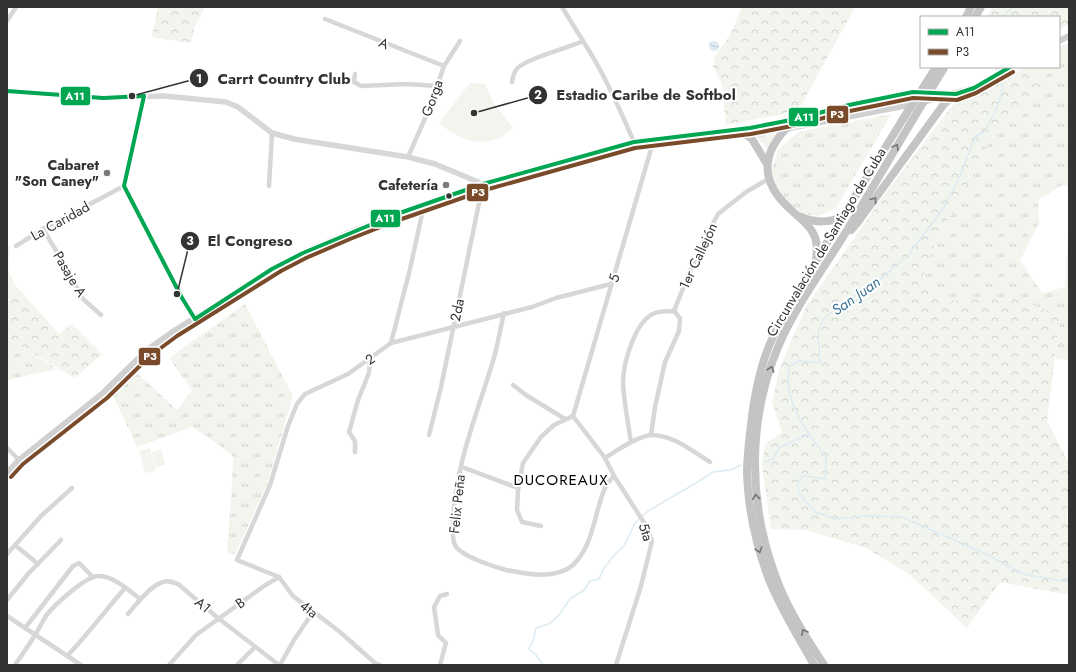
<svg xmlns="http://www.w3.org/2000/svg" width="1076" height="672" font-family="Jost,sans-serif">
	<defs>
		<pattern id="grass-tufts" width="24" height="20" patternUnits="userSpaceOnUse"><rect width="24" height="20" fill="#f1f5ed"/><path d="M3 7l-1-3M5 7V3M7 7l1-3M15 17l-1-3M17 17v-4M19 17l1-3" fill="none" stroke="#cfd2cc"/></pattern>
		<pattern id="forest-crowns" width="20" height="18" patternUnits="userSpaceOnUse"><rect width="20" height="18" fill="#f1f5ed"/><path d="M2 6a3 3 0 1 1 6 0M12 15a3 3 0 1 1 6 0" fill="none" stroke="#cfd2cc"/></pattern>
		<pattern id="water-waves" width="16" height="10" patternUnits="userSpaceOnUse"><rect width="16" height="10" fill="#ddebf3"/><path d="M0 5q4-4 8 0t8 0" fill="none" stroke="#becad1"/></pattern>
	</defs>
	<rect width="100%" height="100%" fill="#fff"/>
	<g fill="url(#grass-tufts)">
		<polygon points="1069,43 1069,189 1064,184 1038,200 1039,223 1020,260 1042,293 1065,287 1069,218 1069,360 1055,359 1060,315 1015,299 938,301 922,269 989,142 1011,117 1039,88 1030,67 1059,67 1059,48"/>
		<polygon points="891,114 885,125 835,209 818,216 800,213 788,203 776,186 772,169 778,150 798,132"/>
		<polygon points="776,132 767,149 756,136"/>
		<polygon points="7,246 10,246 8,270 15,285 7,298"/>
		<polygon points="245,304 293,396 267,484 235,555 227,552 232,485 233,456 208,437 192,427 137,447 113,395 138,374 177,410 192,390 169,358"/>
		<polygon points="7,338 57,369 7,380"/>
	</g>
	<g fill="url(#forest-crowns)">
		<polygon points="158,7 205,7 195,26 191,43 157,38 152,36"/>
		<polygon points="742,7 855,7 798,111 726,125 722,84 713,67 715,56 731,34"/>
		<polygon points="993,7 1069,7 1069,25 1059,30 1059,17 987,17"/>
		<polygon points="1024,67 1030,67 1039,88 1011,117 989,142 922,269 938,301 1015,299 1060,315 1047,421 1069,463 1067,521 1069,522 1069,595 1000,582 967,628 909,574 866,548 806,530 771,529 762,465 765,444 782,432 772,402 780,367 807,305 885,194 957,99 985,92"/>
		<polygon points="15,285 59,334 72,324 102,354 75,378 7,338 7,298"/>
	</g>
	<g fill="#f1f5ed">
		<path d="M470,83l15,1 9,20 19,24c-5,3 -10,9 -16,11 -22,8 -41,-2 -58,-16z"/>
		<polygon points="150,448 156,471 145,473 139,451"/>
		<polygon points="161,449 165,465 156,467 152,452"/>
	</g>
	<circle fill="url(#water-waves)" cx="714" cy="46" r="5"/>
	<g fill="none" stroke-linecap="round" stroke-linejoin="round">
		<g stroke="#ddebf3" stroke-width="1.5">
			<polyline points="1002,17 1013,7"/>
			<polyline points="995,67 997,72"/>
			<path d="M999,76l4,13 -7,21 -11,21 -10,6 -15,39 -17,33 -35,46 -27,24 -36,23 -22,17 -5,15 2,29 -21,-2 -9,5c-1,5 -3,11 -2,16 1,28 22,54 38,75l-1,22 -22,-3 -5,7v9l17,20 20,7 30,-3 37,1 86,38 35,19 46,8"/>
			<polyline points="765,462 773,459 780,447 810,434"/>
			<polyline points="543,665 536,655 529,649 533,641 536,628 549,624 559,615 570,599 584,590 590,581 599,579 604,568 615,554 624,546 635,523 648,511 696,483 713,472 731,470 741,465"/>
		</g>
		<g stroke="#d7d7d7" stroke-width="4.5">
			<polyline points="325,19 444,66"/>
			<polyline points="7,21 16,7"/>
			<path d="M583,41c21,32 36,67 51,101"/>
			<polyline points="355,74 354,82 361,86 407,84 437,86"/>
			<path d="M512,82c1,-4 1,-8 4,-12 7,-11 53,-22 67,-29l-21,-34"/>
			<polyline points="408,157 430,107 444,66 460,41"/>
			<polyline points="269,186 272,133"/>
			<polyline points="43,229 63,262 83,299 101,315"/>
			<polyline points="16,246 43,229 124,186"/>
			<polyline points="674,311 688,276 705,238 718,214 746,192 768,179"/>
			<path d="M504,313c-4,16 -6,32 -11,48 -16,53 -39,107 -40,164 0,7 -1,14 2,20 5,11 40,22 51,25 20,4 50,10 67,-5 21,-20 21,-52 32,-77 2,-5 6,-9 9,-12"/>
			<polyline points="391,343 410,269 424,205"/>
			<polyline points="513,385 526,395 565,419"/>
			<polyline points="573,416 654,139"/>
			<polyline points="573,416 605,458 614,476 645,524 652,541 641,586 616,665"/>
			<polyline points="429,435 441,387 483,184"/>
			<polyline points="651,435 655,407 665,362 679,331 680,318 674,311"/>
			<path d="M631,442c-3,-19 -7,-40 -8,-59 0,-19 12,-63 32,-70 6,-2 13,-2 19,-2"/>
			<polyline points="7,448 19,460"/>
			<polyline points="355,452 355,441 349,432 358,400 369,373 370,360"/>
			<path d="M605,458c11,-7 34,-23 47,-23 21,0 40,16 58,27"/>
			<polyline points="462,467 518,488"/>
			<polyline points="541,526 522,522 517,510 518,490 523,463 541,437 554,425 573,416"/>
			<polyline points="15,545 38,564"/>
			<polyline points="7,554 41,516 72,488"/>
			<polyline points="7,600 28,574 61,540"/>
			<path d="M128,614c8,-10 23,-29 35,-32 5,-2 10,0 15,2l40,34 61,47"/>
			<polyline points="7,616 81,665"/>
			<polyline points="25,628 73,566 79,563 93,577"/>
			<path d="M68,655c20,-21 38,-45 57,-67"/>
			<path d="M15,665c7,-10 14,-20 20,-30 4,-6 7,-13 11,-19 7,-10 40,-40 52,-40 14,-1 32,15 42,23"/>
			<polyline points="169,665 196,635 264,586 279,577"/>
			<polyline points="237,665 255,647"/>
			<polyline points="280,665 294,640 313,612"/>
			<polyline points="380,665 376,664 340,632 293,596 279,577 237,560 270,485 288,426 297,404 305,394 348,374 391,343 532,307 556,298 611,284"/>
			<polyline points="440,665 446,643 438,635 434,607 440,596 447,594"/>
		</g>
		<g stroke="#d7d7d7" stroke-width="5.5">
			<polyline points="7,91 103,98 164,96 226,102 238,107 272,133 294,139 408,157 435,164 483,184"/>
			<polyline points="144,96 124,186 182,298 195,319"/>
		</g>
		<g stroke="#d0d0d0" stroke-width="6">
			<polyline points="1059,41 1069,36"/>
			<polyline points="923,102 974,88 1010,67"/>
			<polyline points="763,128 790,128 914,104"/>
			<polyline points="7,473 19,460 103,393 146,351 174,331 278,266 303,253 348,233 394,215 483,184 634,142 750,128 796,119 849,105 913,92 956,94"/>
		</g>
		<g stroke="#c4c4c4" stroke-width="8">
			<polyline points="966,17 971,7"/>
			<polyline points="975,17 981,7"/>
			<path d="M796,119c-32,28 -41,58 -6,90 8,8 18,14 23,24 5,8 4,18 3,27"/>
			<polyline points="739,130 752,139 767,164"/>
			<path d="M801,217c14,6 30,6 43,-1"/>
			<polyline points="851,230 858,222 944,104 956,94"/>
			<path d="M814,665c-16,-29 -34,-57 -46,-88 -12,-33 -20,-68 -21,-104 0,-16 2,-32 4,-48 3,-27 8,-54 18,-79 9,-22 23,-43 35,-64 31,-55 66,-109 99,-163"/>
			<path d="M824,665c-19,-29 -39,-60 -50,-93 -26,-73 -26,-153 4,-225 16,-38 41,-72 63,-107 24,-39 47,-79 71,-119"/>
		</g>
		<g stroke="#c4c4c4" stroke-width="8">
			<polyline points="903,119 935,69"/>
			<polyline points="912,121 944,68"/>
		</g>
		<g stroke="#fff" stroke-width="7">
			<g id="bus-1">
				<polyline points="7,91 103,98 144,96"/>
				<polyline points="144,96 124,186 182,298 195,319"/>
				<polyline points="195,319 272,269 303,253 394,215 483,184 634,142 750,128 796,119 849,105 913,92 956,94 974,88 1010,67"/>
			</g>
		</g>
		<g stroke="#fff" stroke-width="7">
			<polyline id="bus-2" points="11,477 23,464 107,398 150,356 177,336 281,271 306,258 350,239 396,221 485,190 635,148 751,134 797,125 850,111 913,98 957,100 976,93 1013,72"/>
		</g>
		<use href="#bus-1" stroke="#00a651" stroke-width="4"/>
		<use href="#bus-2" stroke="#7a4b2a" stroke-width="4"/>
	</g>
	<defs><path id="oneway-chevron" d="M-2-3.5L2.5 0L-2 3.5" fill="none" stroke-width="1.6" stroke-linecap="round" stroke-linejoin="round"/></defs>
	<g stroke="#747474">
		<use href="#oneway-chevron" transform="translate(896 147) rotate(-59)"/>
		<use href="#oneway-chevron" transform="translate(874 200) rotate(-54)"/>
		<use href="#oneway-chevron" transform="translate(771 369) rotate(-71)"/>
		<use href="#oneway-chevron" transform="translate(756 497) rotate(-96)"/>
		<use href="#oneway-chevron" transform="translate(759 550) rotate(72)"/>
		<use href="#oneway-chevron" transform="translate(804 632) rotate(-119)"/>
	</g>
	<g fill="#7a7a7a" stroke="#fff" stroke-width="1.5">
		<circle cx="107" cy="173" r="4"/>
		<circle cx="446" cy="185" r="4"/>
	</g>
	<circle fill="#333" stroke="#fff" stroke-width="1.5" cx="449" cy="196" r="3.5"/>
	<g text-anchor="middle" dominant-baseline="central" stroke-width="4" stroke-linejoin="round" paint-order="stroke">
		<g font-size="14" fill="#333" stroke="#fff">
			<text transform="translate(384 43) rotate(22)">A</text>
			<text transform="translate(432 98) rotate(-70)">Gorga</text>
			<text transform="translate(60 221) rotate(-29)">La Caridad</text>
			<text transform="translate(826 242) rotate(-59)">Circunvalación de Santiago de Cuba</text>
			<text transform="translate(698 256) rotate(-65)">1er Callejón</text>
			<text transform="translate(70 274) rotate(59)">Pasaje A</text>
			<text transform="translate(614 278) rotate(-72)">5</text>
			<text transform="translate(457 310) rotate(-78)">2da</text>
			<text transform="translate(370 359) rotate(-35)">2</text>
			<text transform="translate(457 504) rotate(-84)">Felix Peña</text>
			<text transform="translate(646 532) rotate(72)">5ta</text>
			<text transform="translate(240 603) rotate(-35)">B</text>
			<text transform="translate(203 605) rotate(40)">A1</text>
			<text transform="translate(309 609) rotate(38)">4ta</text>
		</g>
		<g font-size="14" font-weight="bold" fill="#333" stroke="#fff" text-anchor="end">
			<text x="99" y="165">Cabaret<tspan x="99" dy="16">"Son Caney"</tspan></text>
			<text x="438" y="185">Cafetería</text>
		</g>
		<g font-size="15" font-style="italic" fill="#3f7597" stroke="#fff">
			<text transform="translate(856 296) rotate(-35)">San Juan</text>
		</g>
		<g font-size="15" letter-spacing="1" fill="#000" stroke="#fff">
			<text x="561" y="480">DUCOREAUX</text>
		</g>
	</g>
	<path fill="none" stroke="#333" stroke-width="1.5" d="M132 96L199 78M474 113L538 95M177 294L190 241"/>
	<g fill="#333" stroke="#fff" stroke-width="1.5">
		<circle cx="132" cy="96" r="4"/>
		<circle cx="474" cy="113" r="4"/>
		<circle cx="177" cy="294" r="4"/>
		<circle cx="199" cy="78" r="10"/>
		<circle cx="538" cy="95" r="10"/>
		<circle cx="190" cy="241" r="10"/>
	</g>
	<g font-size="12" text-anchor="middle" font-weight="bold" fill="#fff">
		<text x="199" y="83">1</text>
		<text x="538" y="99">2</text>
		<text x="190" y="245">3</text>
	</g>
	<g font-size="15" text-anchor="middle" font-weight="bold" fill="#333" stroke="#fff" stroke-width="4" stroke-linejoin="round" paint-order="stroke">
		<text x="284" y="84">Carrt Country Club</text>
		<text x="646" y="100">Estadio Caribe de Softbol</text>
		<text x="250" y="246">El Congreso</text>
	</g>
	<g stroke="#fff" stroke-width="1.5">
		<rect x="60" y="86" width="31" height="20" rx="4" fill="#00a651"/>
		<rect x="826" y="105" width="23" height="19" rx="4" fill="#7a4b2a"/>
		<rect x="788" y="107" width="31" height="20" rx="4" fill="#00a651"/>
		<rect x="466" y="183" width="23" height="19" rx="4" fill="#7a4b2a"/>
		<rect x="370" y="209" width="31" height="19" rx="4" fill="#00a651"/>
		<rect x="138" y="347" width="23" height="19" rx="4" fill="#7a4b2a"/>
	</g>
	<g font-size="11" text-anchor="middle" font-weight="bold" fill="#fff">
		<text x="75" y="100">A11</text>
		<text x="837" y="118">P3</text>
		<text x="804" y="121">A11</text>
		<text x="478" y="196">P3</text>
		<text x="385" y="222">A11</text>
		<text x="150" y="360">P3</text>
	</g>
	<rect width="1076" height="672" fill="none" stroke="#333333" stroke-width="16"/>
	<rect x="920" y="16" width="140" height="52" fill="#ffffff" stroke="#adadad"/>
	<rect x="928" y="29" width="20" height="6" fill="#00a651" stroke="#adadad"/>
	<text x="956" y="36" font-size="12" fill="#333333">A11</text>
	<rect x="928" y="49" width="20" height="6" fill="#7a4b2a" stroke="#adadad"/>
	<text x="956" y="56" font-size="12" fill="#333333">P3</text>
</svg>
